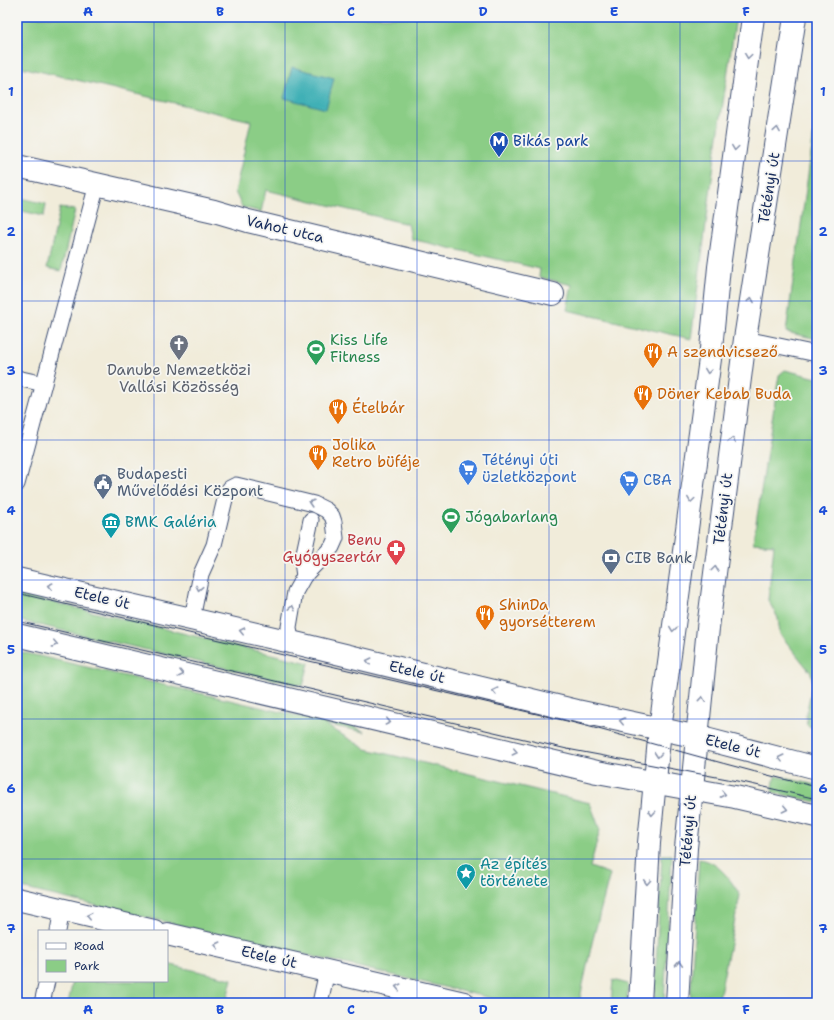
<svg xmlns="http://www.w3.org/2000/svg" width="834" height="1020" font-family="'Shantell Sans',sans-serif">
	<rect width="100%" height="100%" fill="#f6f6f2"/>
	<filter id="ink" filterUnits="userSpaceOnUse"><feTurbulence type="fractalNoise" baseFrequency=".025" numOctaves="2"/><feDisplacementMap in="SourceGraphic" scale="8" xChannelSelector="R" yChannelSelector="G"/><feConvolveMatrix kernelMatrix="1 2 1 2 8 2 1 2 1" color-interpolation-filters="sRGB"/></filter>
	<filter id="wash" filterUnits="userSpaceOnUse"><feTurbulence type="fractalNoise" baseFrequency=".012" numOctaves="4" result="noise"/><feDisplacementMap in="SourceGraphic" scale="16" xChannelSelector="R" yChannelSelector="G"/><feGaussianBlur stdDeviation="0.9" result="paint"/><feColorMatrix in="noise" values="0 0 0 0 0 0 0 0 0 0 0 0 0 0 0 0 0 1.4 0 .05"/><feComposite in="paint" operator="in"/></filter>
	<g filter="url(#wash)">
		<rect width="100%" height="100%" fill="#f1ecda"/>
		<g fill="#8bcd86" stroke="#537e72">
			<polygon points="17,17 736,17 715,156 691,339 567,310 572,285 539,277 540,269 411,239 408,224 266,190 261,212 242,207 235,192 251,121 17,66"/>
			<polygon points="817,110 817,339 786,332"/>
			<polygon points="17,197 46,204 44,216 17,210"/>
			<polygon points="60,208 75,210 61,271 47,268"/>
			<polygon points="785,370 817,378 817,730 807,725 806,715 813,682 811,673 780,634 778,618 768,600 774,545 753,543 779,375"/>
			<polygon points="17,594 309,663 303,686 17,620"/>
			<polygon points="17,651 316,720 318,713 346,722 365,732 324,724 366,749 590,803 600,830 590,867 610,874 592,943 579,1003 512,1003 17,887"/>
			<polygon points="775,776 817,785 817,802 772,792"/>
			<polygon points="662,855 672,855 664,1003 654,1003"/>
			<path d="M699,859c19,2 31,20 41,36l-22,108h-28z"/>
			<polygon points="167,964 232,979 226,1003 68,1003 73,981 167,981"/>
			<polygon points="613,980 628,984 627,1003 611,1003"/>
		</g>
		<polygon fill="#3fb0b6" stroke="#2d708a" points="292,67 334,78 326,109 284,98"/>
	</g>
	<g filter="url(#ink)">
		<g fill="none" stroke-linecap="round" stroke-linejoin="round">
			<g stroke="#3b4b71" stroke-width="17">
				<g id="lane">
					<polyline points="745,339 817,354"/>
					<polyline points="17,378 44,384"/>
					<polyline points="17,484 97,184"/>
					<polyline points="304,576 302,562 311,520"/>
					<polyline points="192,619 201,574 214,545 226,495 230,488 236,485 314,504 326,510 332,516 334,522 336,538 332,547 304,576 295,592 289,627 291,642"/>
					<polyline points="58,931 62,910"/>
					<polyline points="42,1003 47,981"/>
					<polyline points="320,1003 327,971"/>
				</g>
			</g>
			<g stroke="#3b4b71" stroke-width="24">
				<g id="street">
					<polyline points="17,166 214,211 248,221 553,294"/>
					<polyline points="17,899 154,931"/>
					<polyline points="167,934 464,1003"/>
				</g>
			</g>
			<g stroke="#3b4b71" stroke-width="24">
				<g id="secondary">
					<polyline points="17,579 291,642 577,711 698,737 817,768"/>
					<polyline points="17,635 597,772 735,797 817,816"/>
					<polyline points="640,1003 649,843 660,729 710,359 719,267 753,17"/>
					<polyline points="677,1003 686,848 708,628 745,339 795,17"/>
				</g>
			</g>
			<use href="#lane" stroke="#fff" stroke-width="15"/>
			<use href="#street" stroke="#fff" stroke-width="22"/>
			<use href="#secondary" stroke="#fff" stroke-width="22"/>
			<g stroke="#1b2f5e" stroke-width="1">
				<path d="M17,593l550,128c84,21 166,47 250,66"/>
				<polyline points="17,621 567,749 738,781 817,799"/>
			</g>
		</g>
		<defs><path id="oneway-chevron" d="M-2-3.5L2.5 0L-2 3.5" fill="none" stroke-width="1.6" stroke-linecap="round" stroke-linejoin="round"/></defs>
		<g stroke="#8d97ae">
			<use href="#oneway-chevron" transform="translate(748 56) rotate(98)"/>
			<use href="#oneway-chevron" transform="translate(777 130) rotate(-81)"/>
			<use href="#oneway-chevron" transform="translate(735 148) rotate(98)"/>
			<use href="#oneway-chevron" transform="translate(751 300) rotate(-81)"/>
			<use href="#oneway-chevron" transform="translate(708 371) rotate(98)"/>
			<use href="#oneway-chevron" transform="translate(732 440) rotate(-83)"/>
			<use href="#oneway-chevron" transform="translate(691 500) rotate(98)"/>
			<use href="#oneway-chevron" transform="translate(311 503) rotate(-163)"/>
			<use href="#oneway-chevron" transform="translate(715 569) rotate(-83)"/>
			<use href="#oneway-chevron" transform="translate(50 586) rotate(-167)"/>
			<use href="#oneway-chevron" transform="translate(199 588) rotate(101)"/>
			<use href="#oneway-chevron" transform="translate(292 608) rotate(-77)"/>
			<use href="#oneway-chevron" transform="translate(673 629) rotate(98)"/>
			<use href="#oneway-chevron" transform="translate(242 631) rotate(-167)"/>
			<use href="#oneway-chevron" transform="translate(55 644) rotate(13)"/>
			<use href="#oneway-chevron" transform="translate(369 661) rotate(-167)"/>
			<use href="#oneway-chevron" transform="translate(181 674) rotate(14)"/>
			<use href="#oneway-chevron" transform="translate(495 691) rotate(-167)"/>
			<use href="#oneway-chevron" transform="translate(702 699) rotate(-84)"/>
			<use href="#oneway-chevron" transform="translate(622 721) rotate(-167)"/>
			<use href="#oneway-chevron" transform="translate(388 722) rotate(13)"/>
			<use href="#oneway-chevron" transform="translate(515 752) rotate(13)"/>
			<use href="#oneway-chevron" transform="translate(658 755) rotate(95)"/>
			<use href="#oneway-chevron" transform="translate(781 758) rotate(-166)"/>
			<use href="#oneway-chevron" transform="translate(723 794) rotate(11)"/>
			<use href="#oneway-chevron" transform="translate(785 809) rotate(13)"/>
			<use href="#oneway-chevron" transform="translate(652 813) rotate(95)"/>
			<use href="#oneway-chevron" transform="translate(647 882) rotate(93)"/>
			<use href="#oneway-chevron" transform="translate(89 916) rotate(-167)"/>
			<use href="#oneway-chevron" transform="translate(217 945) rotate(-167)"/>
			<use href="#oneway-chevron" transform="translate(679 964) rotate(-87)"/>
			<use href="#oneway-chevron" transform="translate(398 987) rotate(-167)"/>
		</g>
	</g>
	<path fill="none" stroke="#1d4ed8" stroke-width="1" stroke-opacity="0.55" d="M154,17v914M285,17v986M417,17v986M549,17v986M680,17v986M17,161h800M17,301h800M17,440h800M17,580h800M17,719h800M17,859h800M154,981v22"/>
	<defs>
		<g id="metro-pin" transform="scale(1)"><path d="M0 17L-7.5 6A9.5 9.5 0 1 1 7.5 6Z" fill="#1a4fb4" stroke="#f6f6f2"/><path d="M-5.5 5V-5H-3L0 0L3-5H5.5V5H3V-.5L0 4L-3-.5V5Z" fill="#fff"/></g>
		<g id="church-pin" transform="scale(1)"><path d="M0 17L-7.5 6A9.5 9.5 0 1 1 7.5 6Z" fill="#6b7280" stroke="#f6f6f2"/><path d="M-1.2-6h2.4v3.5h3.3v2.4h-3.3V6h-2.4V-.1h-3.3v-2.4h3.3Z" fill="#fff"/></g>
		<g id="stadium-pin" transform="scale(1)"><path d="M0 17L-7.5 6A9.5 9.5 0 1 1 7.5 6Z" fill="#2e9e5b" stroke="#f6f6f2"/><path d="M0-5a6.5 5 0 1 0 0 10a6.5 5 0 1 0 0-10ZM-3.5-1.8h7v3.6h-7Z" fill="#fff"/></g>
		<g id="restaurant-pin" transform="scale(1)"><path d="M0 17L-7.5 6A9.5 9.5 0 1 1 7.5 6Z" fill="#e8710a" stroke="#f6f6f2"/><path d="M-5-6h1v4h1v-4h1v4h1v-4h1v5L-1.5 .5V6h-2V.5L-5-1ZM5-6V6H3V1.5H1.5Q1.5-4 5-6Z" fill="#fff"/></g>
		<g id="supermarket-pin" transform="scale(1)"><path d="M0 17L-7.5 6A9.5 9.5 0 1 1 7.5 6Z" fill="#3f7fe0" stroke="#f6f6f2"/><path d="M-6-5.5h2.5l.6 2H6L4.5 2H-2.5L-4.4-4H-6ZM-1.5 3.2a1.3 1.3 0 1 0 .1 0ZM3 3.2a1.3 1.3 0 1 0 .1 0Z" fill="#fff"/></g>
		<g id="civic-pin" transform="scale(1)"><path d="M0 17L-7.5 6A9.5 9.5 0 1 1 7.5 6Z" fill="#5c6f8a" stroke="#f6f6f2"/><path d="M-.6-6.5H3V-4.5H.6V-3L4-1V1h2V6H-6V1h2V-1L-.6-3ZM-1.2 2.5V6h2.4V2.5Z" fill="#fff"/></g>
		<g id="museum-pin" transform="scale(1)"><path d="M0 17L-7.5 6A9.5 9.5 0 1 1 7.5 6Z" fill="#0f9aa8" stroke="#f6f6f2"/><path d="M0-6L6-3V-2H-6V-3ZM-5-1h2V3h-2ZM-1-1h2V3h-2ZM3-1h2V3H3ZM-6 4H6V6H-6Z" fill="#fff"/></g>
		<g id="pharmacy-pin" transform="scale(1)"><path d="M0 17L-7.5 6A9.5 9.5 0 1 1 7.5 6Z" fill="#e0444e" stroke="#f6f6f2"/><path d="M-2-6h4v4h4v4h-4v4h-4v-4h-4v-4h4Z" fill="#fff"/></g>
		<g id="bank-pin" transform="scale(1)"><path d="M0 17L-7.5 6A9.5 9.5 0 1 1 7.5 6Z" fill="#5c6f8a" stroke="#f6f6f2"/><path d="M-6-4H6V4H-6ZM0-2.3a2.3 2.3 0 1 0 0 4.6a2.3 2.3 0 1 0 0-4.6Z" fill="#fff"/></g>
		<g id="sight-pin" transform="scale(1)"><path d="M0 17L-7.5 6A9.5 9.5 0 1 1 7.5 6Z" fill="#0f9aa8" stroke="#f6f6f2"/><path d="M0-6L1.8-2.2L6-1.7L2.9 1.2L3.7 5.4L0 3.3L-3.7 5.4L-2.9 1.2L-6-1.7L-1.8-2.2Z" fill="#fff"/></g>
	</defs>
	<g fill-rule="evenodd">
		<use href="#metro-pin" x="499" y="141"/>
		<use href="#church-pin" x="179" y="344"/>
		<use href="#stadium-pin" x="316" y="349"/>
		<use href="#restaurant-pin" x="653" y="352"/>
		<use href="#restaurant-pin" x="643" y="394"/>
		<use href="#restaurant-pin" x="338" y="408"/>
		<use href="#restaurant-pin" x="318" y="454"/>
		<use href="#supermarket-pin" x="468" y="469"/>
		<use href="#supermarket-pin" x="629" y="480"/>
		<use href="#civic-pin" x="103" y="483"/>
		<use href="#stadium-pin" x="451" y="517"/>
		<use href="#museum-pin" x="111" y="522"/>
		<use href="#pharmacy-pin" x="396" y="549"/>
		<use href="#bank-pin" x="611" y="558"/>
		<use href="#restaurant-pin" x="485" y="614"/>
		<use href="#sight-pin" x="466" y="873"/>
	</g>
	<g text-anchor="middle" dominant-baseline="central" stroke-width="3.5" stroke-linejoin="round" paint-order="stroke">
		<g font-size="15" fill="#164399" stroke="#f6f6f2" text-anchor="start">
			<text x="513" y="141">Bikás park</text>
		</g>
		<g font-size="15" fill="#1b2f5e" stroke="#f6f6f2">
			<text transform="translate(769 188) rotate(-81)">Tétényi út</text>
			<text transform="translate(285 229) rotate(13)">Vahot utca</text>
			<text transform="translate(723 509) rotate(-83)">Tétényi út</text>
			<text transform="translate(102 598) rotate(13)">Etele út</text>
			<text transform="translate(417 672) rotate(13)">Etele út</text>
			<text transform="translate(733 746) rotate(14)">Etele út</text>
			<text transform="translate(688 831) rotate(-85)">Tétényi út</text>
			<text transform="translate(269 957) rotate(13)">Etele út</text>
		</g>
		<g font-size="15" fill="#27864d" stroke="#f6f6f2" text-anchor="start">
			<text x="330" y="340">Kiss Life<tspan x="330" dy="17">Fitness</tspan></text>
			<text x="465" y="517">Jógabarlang</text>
		</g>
		<g font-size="15" fill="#c56008" stroke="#f6f6f2" text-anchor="start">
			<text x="667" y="352">A szendvicsező</text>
			<text x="657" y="394">Döner Kebab Buda</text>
			<text x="352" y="408">Ételbár</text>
			<text x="332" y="445">Jolika<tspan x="332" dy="17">Retro büféje</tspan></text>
			<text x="499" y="605">ShinDa<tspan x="499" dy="17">gyorsétterem</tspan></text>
		</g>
		<g font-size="15" fill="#5b616d" stroke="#f6f6f2">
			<text x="179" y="370">Danube Nemzetközi<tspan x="179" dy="17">Vallási Közösség</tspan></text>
		</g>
		<g font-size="15" fill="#366cbe" stroke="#f6f6f2" text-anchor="start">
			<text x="482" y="460">Tétényi úti<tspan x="482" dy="17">üzletközpont</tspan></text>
			<text x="643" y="480">CBA</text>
		</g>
		<g font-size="15" fill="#4e5e75" stroke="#f6f6f2" text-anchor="start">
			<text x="117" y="474">Budapesti<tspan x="117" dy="17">Művelődési Központ</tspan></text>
			<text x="625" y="558">CIB Bank</text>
		</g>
		<g font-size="15" fill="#0d838f" stroke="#f6f6f2" text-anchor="start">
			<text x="125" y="522">BMK Galéria</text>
			<text x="480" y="864">Az építés<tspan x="480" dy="17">története</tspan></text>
		</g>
		<g font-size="15" fill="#be3a42" stroke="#f6f6f2" text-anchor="end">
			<text x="382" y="540">Benu<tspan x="382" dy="17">Gyógyszertár</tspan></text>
		</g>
	</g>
	<rect width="834" height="1020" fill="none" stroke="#f6f6f2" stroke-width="44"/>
	<rect x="38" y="930" width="130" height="52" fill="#f6f6f2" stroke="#9ea6b7"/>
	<rect x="46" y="943" width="20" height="6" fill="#ffffff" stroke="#9ea6b7"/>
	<text x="74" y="950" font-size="12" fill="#1b2f5e">Road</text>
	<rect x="46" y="960" width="20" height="12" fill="#8bcd86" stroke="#9ea6b7"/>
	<text x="74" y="970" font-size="12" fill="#1b2f5e">Park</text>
	<rect x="22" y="22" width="790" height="976" fill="none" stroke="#1d4ed8" stroke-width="1.5"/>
	<g font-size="13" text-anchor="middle" font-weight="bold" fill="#1d4ed8">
		<text x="88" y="16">A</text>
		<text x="220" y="16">B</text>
		<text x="351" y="16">C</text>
		<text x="483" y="16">D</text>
		<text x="614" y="16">E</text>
		<text x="746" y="16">F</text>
		<text x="11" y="96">1</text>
		<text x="823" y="96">1</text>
		<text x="11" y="236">2</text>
		<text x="823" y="236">2</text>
		<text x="11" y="375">3</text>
		<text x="823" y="375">3</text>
		<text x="11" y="515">4</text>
		<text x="823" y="515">4</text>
		<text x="11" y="654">5</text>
		<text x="823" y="654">5</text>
		<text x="11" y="793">6</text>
		<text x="823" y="793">6</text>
		<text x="11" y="933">7</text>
		<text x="823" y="933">7</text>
		<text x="88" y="1014">A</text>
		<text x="220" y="1014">B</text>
		<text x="351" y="1014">C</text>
		<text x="483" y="1014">D</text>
		<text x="614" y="1014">E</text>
		<text x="746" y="1014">F</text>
	</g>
</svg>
